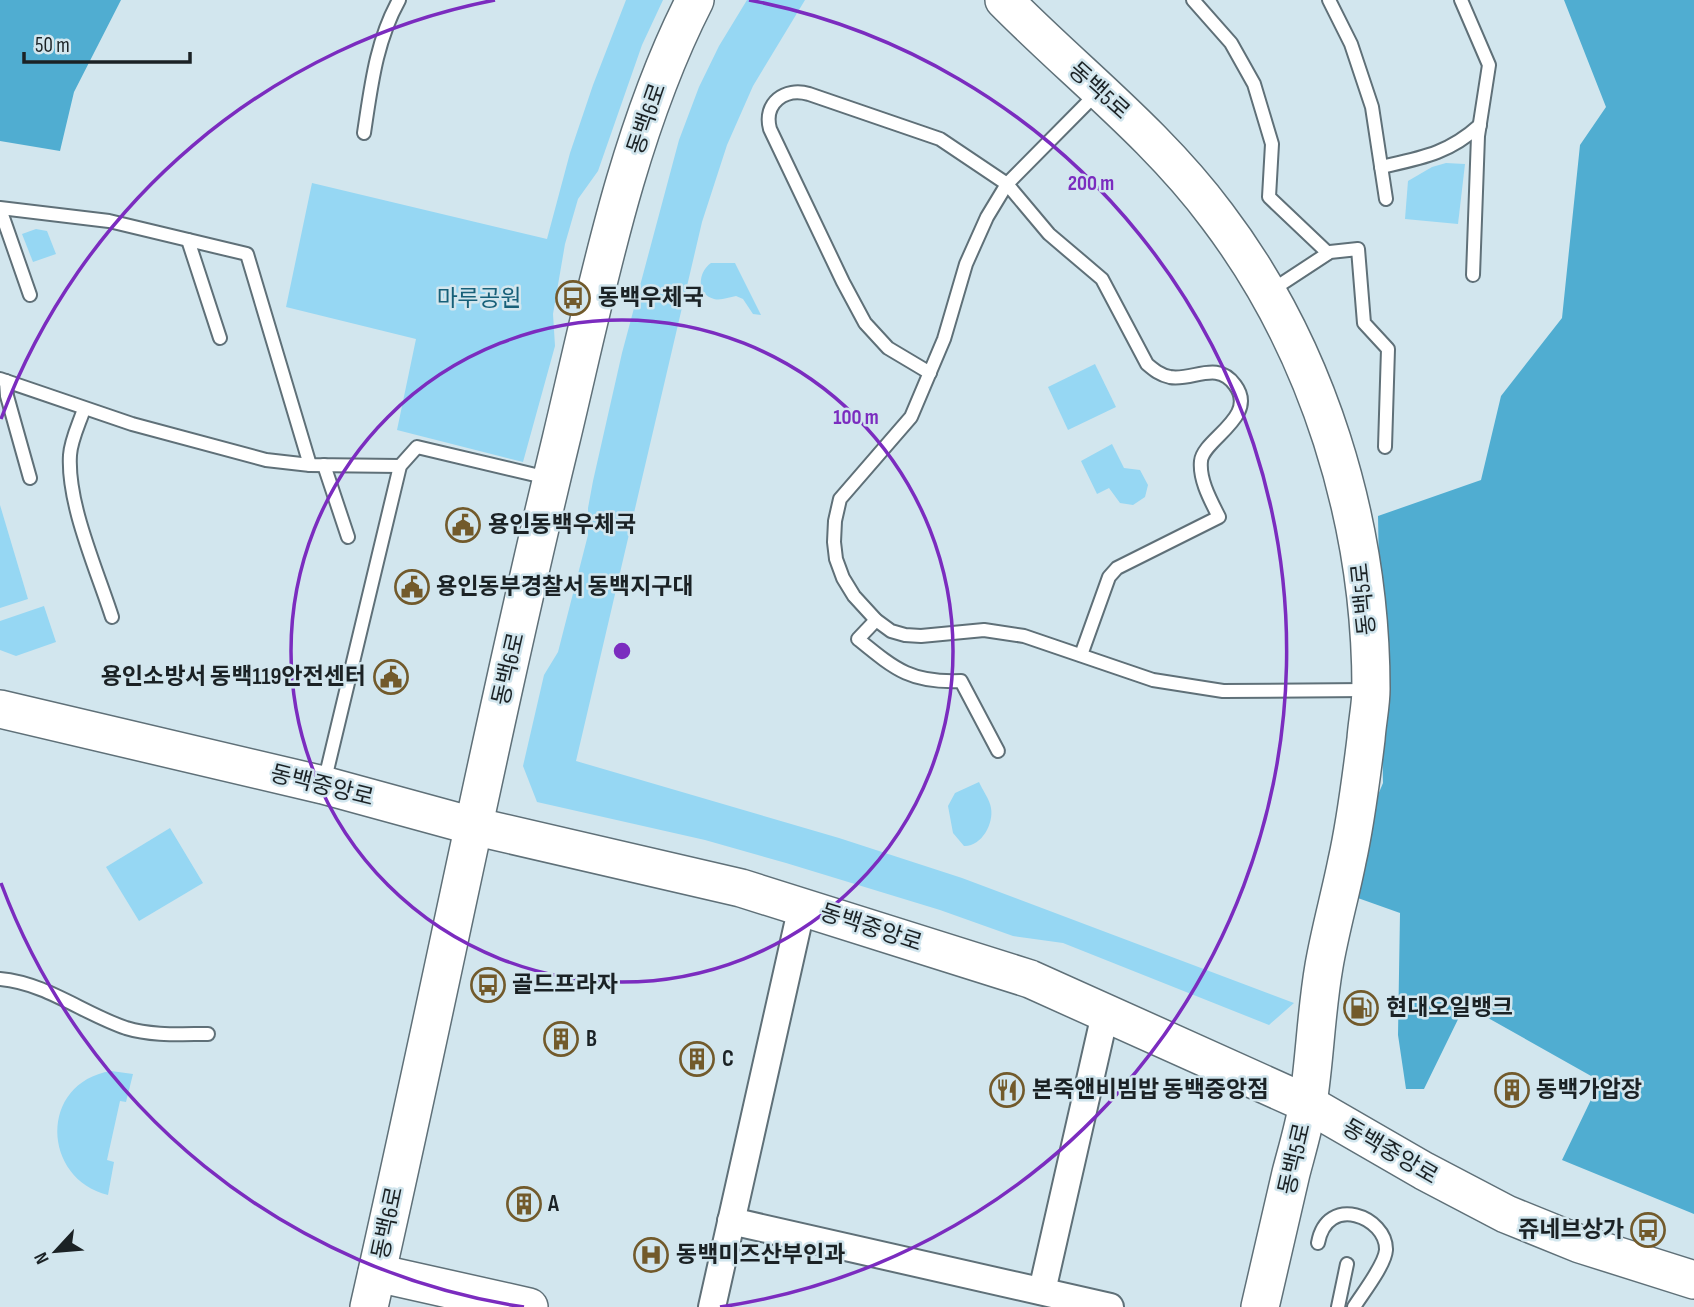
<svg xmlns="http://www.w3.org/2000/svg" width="1694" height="1307" font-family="'Sofia Sans Condensed','Noto Sans KR',sans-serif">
	<rect width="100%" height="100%" fill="#d2e6ee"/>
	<g fill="#96d7f3">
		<polygon points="626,0 663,0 642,45 598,171 578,199 565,244 553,314 555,346 523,462 397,430 416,339 286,307 312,183 547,239 570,153 593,85"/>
		<polygon points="747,0 805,0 753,86 727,145 702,222 576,761 839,838 962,878 1294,1003 1269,1025 1063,943 1013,936 940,910 786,863 705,840 537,802 523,766 544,675 558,652 588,535 588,508 593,481 622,353 679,140 699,87 719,46"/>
		<polygon points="1446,163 1465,164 1458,224 1405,219 1408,181 1432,167"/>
		<polygon points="36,229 47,231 56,254 33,262 22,234"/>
		<path d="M711,263h24l26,52 -8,-1 -10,-15 -7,-3c-7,1 -15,5 -22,3 -18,-5 -16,-27 -3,-36z"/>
		<polygon points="1095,364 1116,407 1068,430 1048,387"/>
		<polygon points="1112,444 1124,468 1140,470 1148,485 1145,497 1133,505 1120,503 1109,488 1097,494 1081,461"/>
		<polygon points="0,505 28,599 0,608"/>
		<polygon points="44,606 56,642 16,656 0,650 0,621"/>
		<path d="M979,782c3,7 11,18 12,26 3,16 -10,39 -27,38l-11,-13 -5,-27 7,-13z"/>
		<polygon points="170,828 203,883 139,921 106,867"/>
		<path d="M111,1071l22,3 -7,28 -6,-1 -13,59 7,2 -6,33c-66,-16 -70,-112 3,-124z"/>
	</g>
	<g fill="#50add1">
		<polygon points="0,0 121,0 74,92 60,151 0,141"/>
		<polygon points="1564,0 1694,0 1694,1214 1562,1160 1600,1081 1465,1005 1424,1089 1406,1089 1398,1035 1400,913 1355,897 1370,814 1383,783 1378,516 1481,480 1501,396 1562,318 1580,145 1606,107"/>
	</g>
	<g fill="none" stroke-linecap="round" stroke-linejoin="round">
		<g stroke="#5f7078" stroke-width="16">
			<g id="lane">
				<polyline points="1193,0 1231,43 1254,84 1272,144 1269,197 1328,253"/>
				<polyline points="1329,0 1351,44 1372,107 1386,199"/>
				<polyline points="1461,0 1489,65 1478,136 1473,275"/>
				<polyline points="1097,93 1007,184 987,217 966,264 944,339 911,417 840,499 835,521 834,542 836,559 843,578 854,596 876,620 891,631 905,635 921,636 984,630 1024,636 1153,680 1223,691 1368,690"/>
				<path d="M364,133c7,-46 12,-92 35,-133"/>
				<path d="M1381,167c40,-9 67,-13 99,-42"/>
				<polyline points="0,208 109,221 247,254 310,465"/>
				<polyline points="0,209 30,295"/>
				<polyline points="188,240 220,338"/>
				<polyline points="1269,292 1330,252 1358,249 1364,323 1388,349 1385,447"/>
				<path d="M930,373l-42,-25 -23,-25 -22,-41 -73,-153c-7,-26 15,-42 39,-35l131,45 67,45 42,50 53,45 45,85c7,6 13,11 23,13 23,4 47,-17 65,8 24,32 -32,54 -34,76 -2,19 10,40 18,56l-102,51 -8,9 -28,78"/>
				<polyline points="0,379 132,424 266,460 310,465 400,466"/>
				<polyline points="6,381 7,396 30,478"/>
				<path d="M84,409c-5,15 -13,31 -14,46 -3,49 27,115 42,162"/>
				<polyline points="324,465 348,537"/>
				<path d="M876,620l-18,19c38,31 53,44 103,42l37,70"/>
				<polyline points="324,783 400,466 417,447 548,478"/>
				<path d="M0,979c46,4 84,35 126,49 26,8 55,6 82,6"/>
				<path d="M1318,1243c9,-50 69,-26 68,7 -1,15 -24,44 -32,57"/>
				<polyline points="1338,1307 1347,1264"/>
			</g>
		</g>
		<g stroke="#5f7078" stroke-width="30">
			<g id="street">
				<polyline points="731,1221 1110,1307"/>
				<polyline points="1042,1291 1105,1014"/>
				<polyline points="712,1307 802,906"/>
			</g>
		</g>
		<g stroke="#5f7078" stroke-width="40">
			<g id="secondary">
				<path d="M1004,0c71,72 152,134 213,216 101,133 154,305 154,473 0,16 -4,34 -5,50 -5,40 -10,82 -19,122 -7,35 -17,70 -23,105 -8,46 -9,92 -16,137 -4,24 -11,47 -17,70 -10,45 -21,89 -31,134"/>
				<polyline points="0,709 323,785 473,826 741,888 1030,979 1308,1104 1424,1171 1506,1214 1580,1244 1694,1280"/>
				<polyline points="377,1273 529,1307"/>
				<path d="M369,1307c66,-289 122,-579 192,-867 35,-146 65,-305 134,-440"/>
			</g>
		</g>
		<use href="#lane" stroke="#fff" stroke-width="12"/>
		<use href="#street" stroke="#fff" stroke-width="26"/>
		<use href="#secondary" stroke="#fff" stroke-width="37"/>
	</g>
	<g fill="none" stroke="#7b2cbf" stroke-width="3.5">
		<circle cx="622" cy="651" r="331"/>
		<path d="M524 1307A663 663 0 0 1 1 883M1 419A663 663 0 0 1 495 0M749 0A663 663 0 0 1 720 1307"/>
	</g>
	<defs>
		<g id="bus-ring" transform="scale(1.75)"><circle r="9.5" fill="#d2e6ee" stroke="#725a2b" stroke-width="1.5"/><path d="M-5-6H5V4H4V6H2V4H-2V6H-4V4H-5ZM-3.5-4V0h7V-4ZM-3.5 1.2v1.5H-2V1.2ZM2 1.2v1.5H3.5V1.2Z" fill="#725a2b"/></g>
		<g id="civic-ring" transform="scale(1.75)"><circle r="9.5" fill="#d2e6ee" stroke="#725a2b" stroke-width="1.5"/><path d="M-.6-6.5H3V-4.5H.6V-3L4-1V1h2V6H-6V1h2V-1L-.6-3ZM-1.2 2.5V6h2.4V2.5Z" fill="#725a2b"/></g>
		<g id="fuel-ring" transform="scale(1.75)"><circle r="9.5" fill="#d2e6ee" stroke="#725a2b" stroke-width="1.5"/><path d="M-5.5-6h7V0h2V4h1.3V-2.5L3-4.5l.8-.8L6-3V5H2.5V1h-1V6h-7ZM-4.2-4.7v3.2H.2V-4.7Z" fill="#725a2b"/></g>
		<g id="building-ring" transform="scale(1.75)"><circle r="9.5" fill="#d2e6ee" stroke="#725a2b" stroke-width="1.5"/><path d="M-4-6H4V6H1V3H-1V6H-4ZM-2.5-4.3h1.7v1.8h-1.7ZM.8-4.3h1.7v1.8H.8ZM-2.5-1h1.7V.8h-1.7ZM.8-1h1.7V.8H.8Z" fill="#725a2b"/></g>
		<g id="restaurant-ring" transform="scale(1.75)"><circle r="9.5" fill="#d2e6ee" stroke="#725a2b" stroke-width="1.5"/><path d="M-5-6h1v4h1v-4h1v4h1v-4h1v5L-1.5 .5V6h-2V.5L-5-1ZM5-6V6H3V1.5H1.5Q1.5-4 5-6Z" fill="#725a2b"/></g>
		<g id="hospital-ring" transform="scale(1.75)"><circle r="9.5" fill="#d2e6ee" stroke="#725a2b" stroke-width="1.5"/><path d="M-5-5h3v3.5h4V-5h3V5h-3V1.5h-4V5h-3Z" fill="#725a2b"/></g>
	</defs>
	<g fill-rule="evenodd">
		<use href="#bus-ring" x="573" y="298"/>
		<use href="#civic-ring" x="463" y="525"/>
		<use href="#civic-ring" x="412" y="587"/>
		<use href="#civic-ring" x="391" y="677"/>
		<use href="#bus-ring" x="488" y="985"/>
		<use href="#fuel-ring" x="1361" y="1008"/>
		<use href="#building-ring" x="561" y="1039"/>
		<use href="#building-ring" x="697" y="1059"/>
		<use href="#restaurant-ring" x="1007" y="1090"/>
		<use href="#building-ring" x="1512" y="1090"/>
		<use href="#building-ring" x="524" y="1204"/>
		<use href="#bus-ring" x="1648" y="1230"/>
		<use href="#hospital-ring" x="651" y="1255"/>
	</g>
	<g text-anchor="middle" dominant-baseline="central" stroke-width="5" stroke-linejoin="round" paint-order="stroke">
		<g font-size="23" fill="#1b2225" stroke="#d2e6ee">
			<text transform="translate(1099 91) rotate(42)">동백5로</text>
			<text transform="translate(647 119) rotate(-71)">동백6로</text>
			<text transform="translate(1364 599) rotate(-96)">동백5로</text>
			<text transform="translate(509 669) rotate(-77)">동백6로</text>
			<text transform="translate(322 786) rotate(14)">동백중앙로</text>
			<text transform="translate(871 928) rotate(18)">동백중앙로</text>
			<text transform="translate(1390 1152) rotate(30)">동백중앙로</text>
			<text transform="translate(1295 1159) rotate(-77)">동백5로</text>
			<text transform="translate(388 1223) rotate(-78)">동백6로</text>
		</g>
		<g font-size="23" font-weight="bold" fill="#1b2225" stroke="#d2e6ee" text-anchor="start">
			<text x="598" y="298">동백우체국</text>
			<text x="488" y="525">용인동백우체국</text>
			<text x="436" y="587">용인동부경찰서 동백지구대</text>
			<text x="366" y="677" text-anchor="end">용인소방서 동백119안전센터</text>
			<text x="512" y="985">골드프라자</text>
			<text x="1386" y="1008">현대오일뱅크</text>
			<text x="586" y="1039">B</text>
			<text x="722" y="1059">C</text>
			<text x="1032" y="1090">본죽앤비빔밥 동백중앙점</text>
			<text x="1536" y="1090">동백가압장</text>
			<text x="548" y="1204">A</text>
			<text x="1624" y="1230" text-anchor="end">쥬네브상가</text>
			<text x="676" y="1255">동백미즈산부인과</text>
		</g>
		<g font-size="23" fill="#176079" stroke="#d2e6ee">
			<text x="479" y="299">마루공원</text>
		</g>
	</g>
	<circle cx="622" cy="651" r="10" fill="#7b2cbf" stroke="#d2e6ee" stroke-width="3.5"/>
	<g font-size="21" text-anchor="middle" font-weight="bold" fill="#7b2cbf" stroke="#d2e6ee" stroke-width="5" stroke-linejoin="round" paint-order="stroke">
		<text x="1091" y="190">200 m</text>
		<text x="856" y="424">100 m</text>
	</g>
	<g transform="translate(56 1251) rotate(244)" stroke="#d2e6ee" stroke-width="5" paint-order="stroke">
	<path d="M0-5L12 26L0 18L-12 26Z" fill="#1b2225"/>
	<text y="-10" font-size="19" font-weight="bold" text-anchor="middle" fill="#1b2225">N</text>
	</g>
	<path d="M24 52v10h166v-10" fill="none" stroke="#1b2225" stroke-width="3.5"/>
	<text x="35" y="52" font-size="21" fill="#1b2225" stroke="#d2e6ee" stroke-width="5" paint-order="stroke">50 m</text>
</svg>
